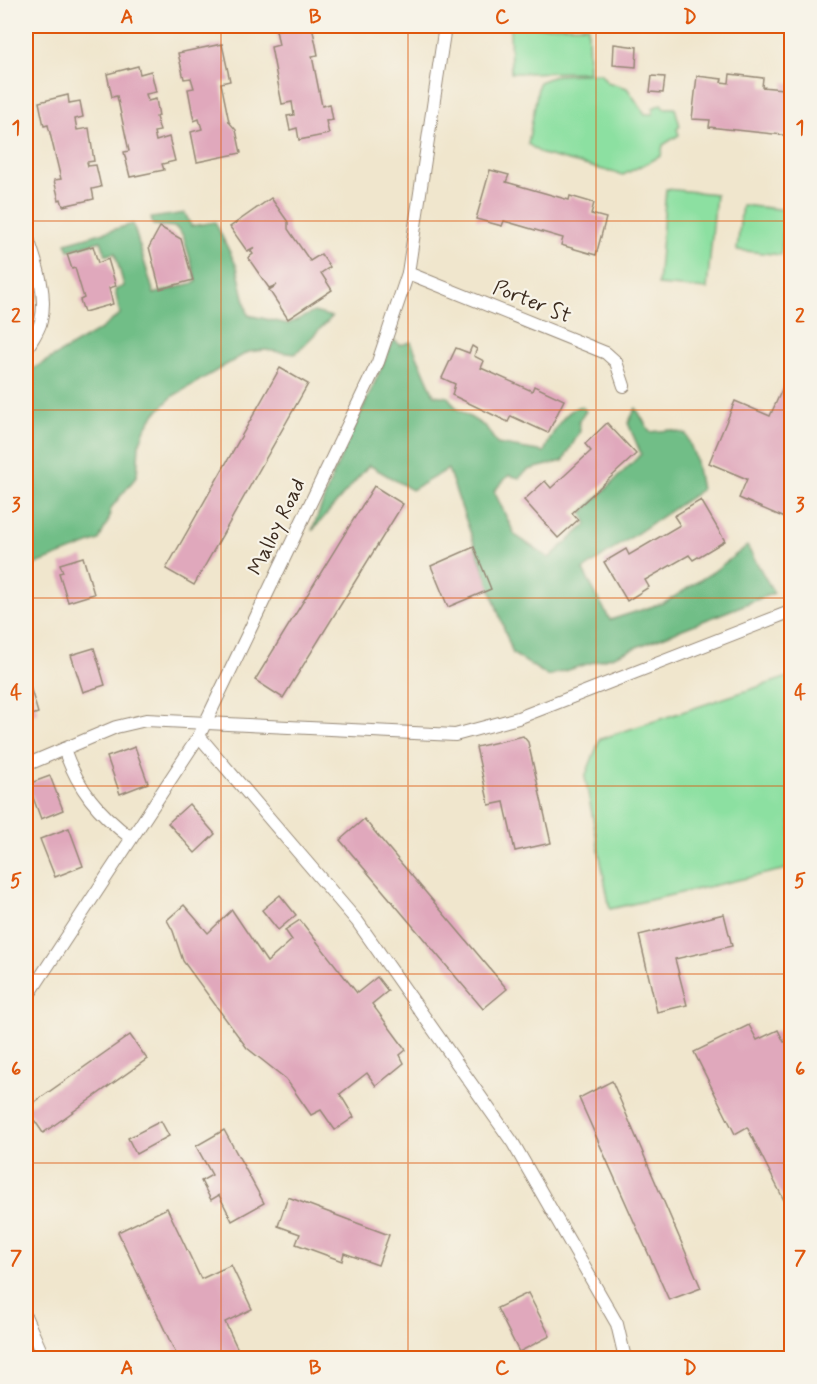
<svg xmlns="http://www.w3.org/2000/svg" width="817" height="1384" font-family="Mynerve,sans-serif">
	<rect width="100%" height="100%" fill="#f7f3e8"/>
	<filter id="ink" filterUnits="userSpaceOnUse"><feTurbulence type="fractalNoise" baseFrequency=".0167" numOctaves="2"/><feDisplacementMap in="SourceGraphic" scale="12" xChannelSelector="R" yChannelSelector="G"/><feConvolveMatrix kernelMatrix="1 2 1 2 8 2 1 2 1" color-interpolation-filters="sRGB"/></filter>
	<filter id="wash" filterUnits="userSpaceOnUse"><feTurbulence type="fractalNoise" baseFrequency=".008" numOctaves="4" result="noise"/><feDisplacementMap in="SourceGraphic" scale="24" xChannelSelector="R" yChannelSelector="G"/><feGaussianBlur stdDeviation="1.35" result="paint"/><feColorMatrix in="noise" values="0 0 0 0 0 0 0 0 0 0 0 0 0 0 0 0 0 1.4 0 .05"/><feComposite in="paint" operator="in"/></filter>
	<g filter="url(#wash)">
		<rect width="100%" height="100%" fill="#f0e6cd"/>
		<g fill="#8ce0a1" stroke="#648560" stroke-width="1.5">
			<polygon points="588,26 589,72 511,73 510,27"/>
			<polygon points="600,73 607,82 627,88 645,114 653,114 653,108 661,104 664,108 675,108 680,126 677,129 679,135 663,145 661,156 623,175 542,154 528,144 539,82 557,75"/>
			<polygon points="666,189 716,194 707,289 658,285"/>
			<polygon points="742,205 786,210 781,255 737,250"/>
			<polygon points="791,676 791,868 610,909 585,777 600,739"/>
		</g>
		<g fill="#71be87" stroke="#567452" stroke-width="1.5">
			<polygon points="185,213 191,226 215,222 237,267 248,315 288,324 314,312 332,317 295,354 265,350 248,352 173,396 153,416 145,429 139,445 137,476 111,508 109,519 99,540 26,568 26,373 101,329 120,314 115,290 124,286 115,253 106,255 101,241 69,250 66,243 133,224 154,294 197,282 183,235 175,227 153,225 151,218"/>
			<path d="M394,340l6,5 11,-3 23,53 14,2 9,12 29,18 11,17 47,8c8,-17 18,-41 37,-46l5,5 -7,10 1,10 -17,30 -35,9 -9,8 -10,-3 -15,16 21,44 34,23 38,-34 -5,-11 59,-59 -13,-31 8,-15 14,24 20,-2 16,4 9,23 6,33 -118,80 27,50 56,-18 47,-30 34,-26 27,47 -160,63 -66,20 -35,-22 -65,-185 -36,21 -43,-25 -57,66 21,-56z"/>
		</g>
		<g id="blocks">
			<g fill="#e0a8bc">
				<polygon points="301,26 312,26 318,55 312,56 322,106 330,104 333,120 326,121 329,134 299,140 297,128 290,130 287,116 294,115 292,102 282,104 271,47 279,45 276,30"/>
				<polygon points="222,44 230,81 221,83 229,122 236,130 241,153 197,162 191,132 202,129 199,119 194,121 188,89 194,88 191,78 184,79 178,53"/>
				<polygon points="614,44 637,47 636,67 613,65"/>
				<polygon points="138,66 140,74 151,71 156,92 146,94 148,101 156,99 159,116 156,117 160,131 154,132 156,141 169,137 175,161 162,164 164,170 130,177 124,152 129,151 117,96 112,97 107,74"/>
				<polygon points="730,74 763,78 762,87 783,89 784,82 792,83 792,136 709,127 710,120 692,119 697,76 722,79 721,82 729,83"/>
				<polygon points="652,76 665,77 663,93 650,92"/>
				<polygon points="68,95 69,103 80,101 83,117 75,119 77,130 89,128 94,161 87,162 88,166 96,165 101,187 92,189 94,199 63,206 61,199 59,200 54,180 61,179 48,125 44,126 39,102"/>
				<polygon points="490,170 509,175 506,182 569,200 570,196 594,203 591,214 606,218 596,255 561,245 563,238 504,221 502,226 476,219"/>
				<polygon points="271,198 288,222 288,229 310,261 321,254 330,267 321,273 332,290 288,319 269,290 277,285 269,288 248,258 253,254 250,250 255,247 247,251 230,227"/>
				<polygon points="160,227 181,239 193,280 160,289 149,247"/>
				<polygon points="93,246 98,263 108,259 116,286 109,288 113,304 84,312 80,300 84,298 75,268 72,269 67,254"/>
				<polygon points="472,346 477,349 474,356 484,361 481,368 532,391 534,386 564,400 548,433 511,416 508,422 452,395 455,384 442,378 456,348 469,353"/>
				<polygon points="792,367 792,521 739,498 747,479 709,463 735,401 770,416"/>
				<polygon points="280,368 308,384 194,585 166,569"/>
				<polygon points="607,423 636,454 572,513 578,520 558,538 524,500 545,481 551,488 591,451 585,444"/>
				<polygon points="374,486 403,504 283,698 255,680"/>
				<polygon points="701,500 725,541 693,560 689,555 645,580 649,587 627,601 604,562 626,549 629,555 680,525 674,516"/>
				<polygon points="474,547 491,589 448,607 431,566"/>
				<polygon points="83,557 94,594 68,602 59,573 63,572 60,564"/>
				<polygon points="94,648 105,685 83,692 71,655"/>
				<polygon points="26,673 38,713 26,717"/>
				<polygon points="523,736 528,742 551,843 515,851 504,802 489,805 476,747"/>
				<polygon points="135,747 148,783 120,794 107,757"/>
				<polygon points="50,776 63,810 41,819 28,784"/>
				<polygon points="189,804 215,834 195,853 168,823"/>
				<polygon points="364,819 507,989 483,1009 340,840"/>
				<polygon points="69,828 83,866 55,877 40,839"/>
				<polygon points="280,895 296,915 278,930 262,910"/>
				<polygon points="184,905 208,933 232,910 267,962 292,940 285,930 300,920 357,993 377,977 388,991 372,1004 406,1050 400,1055 404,1063 376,1086 367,1073 340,1094 354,1117 335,1130 321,1110 311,1115 286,1079 247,1048 183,961 173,931 167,920"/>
				<polygon points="724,914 732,946 675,959 687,1005 657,1012 639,935"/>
				<polygon points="749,1025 757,1040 778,1030 784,1042 792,1039 792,1216 747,1127 735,1134 694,1052"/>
				<polygon points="130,1035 147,1059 43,1133 26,1108"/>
				<polygon points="612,1081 701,1288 669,1300 579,1098"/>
				<polygon points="161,1121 169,1136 136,1154 128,1138"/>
				<polygon points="224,1130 264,1203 232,1221 219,1195 211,1200 201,1181 212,1175 196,1146"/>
				<polygon points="288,1197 389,1235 378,1265 344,1253 342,1261 296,1244 300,1234 278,1226"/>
				<polygon points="167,1208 201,1279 231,1265 252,1309 225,1322 242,1358 178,1358 118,1232"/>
				<polygon points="528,1293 550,1336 519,1352 497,1308"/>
			</g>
		</g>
	</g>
	<g filter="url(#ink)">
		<use href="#blocks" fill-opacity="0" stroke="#968876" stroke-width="1.5"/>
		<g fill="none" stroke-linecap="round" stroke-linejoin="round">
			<g stroke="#968876" stroke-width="14">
				<g id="service">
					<path d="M26,233c9,27 22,58 15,88 -2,10 -10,20 -15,29"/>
					<polyline points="408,273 606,353 616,362 624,386"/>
					<polyline points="199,736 357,921 513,1143 617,1324 625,1358"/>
					<path d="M64,749c14,40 34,64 67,89"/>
					<polyline points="26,765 116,727 146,720 455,735 518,718 792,611"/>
					<polyline points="26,999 199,736 378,362 408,273 445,26"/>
					<polyline points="26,1318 44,1358"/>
				</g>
			</g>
			<use href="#service" stroke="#fff" stroke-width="12"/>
		</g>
	</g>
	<path fill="none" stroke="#df570d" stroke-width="1.5" stroke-opacity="0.55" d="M221,26v1332M408,26v1332M596,26v1332M26,221h766M26,410h766M26,598h766M26,786h766M26,974h766M26,1163h766"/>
	<g text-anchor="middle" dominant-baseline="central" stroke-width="4.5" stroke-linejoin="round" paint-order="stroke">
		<g font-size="21" fill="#3b2a1e" stroke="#f7f3e8">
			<text transform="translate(532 302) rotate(22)">Porter St</text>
			<text transform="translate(277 527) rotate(-64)">Malloy Road</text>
		</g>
	</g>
	<rect width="817" height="1384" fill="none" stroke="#f7f3e8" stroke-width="66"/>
	<rect x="33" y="33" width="751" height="1318" fill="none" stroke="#df570d" stroke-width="2"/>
	<g font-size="20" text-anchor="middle" font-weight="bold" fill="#df570d">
		<text x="127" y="23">A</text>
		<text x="315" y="23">B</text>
		<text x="502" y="23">C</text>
		<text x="690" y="23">D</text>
		<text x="16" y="134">1</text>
		<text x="800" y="134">1</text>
		<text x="16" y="322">2</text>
		<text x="800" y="322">2</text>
		<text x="16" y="511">3</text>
		<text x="800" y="511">3</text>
		<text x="16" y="699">4</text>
		<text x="800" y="699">4</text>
		<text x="16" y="887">5</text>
		<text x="800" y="887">5</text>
		<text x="16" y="1075">6</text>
		<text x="800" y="1075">6</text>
		<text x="16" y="1264">7</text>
		<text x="800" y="1264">7</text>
		<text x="127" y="1374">A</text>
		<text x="315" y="1374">B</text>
		<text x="502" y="1374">C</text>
		<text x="690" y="1374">D</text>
	</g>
</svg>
